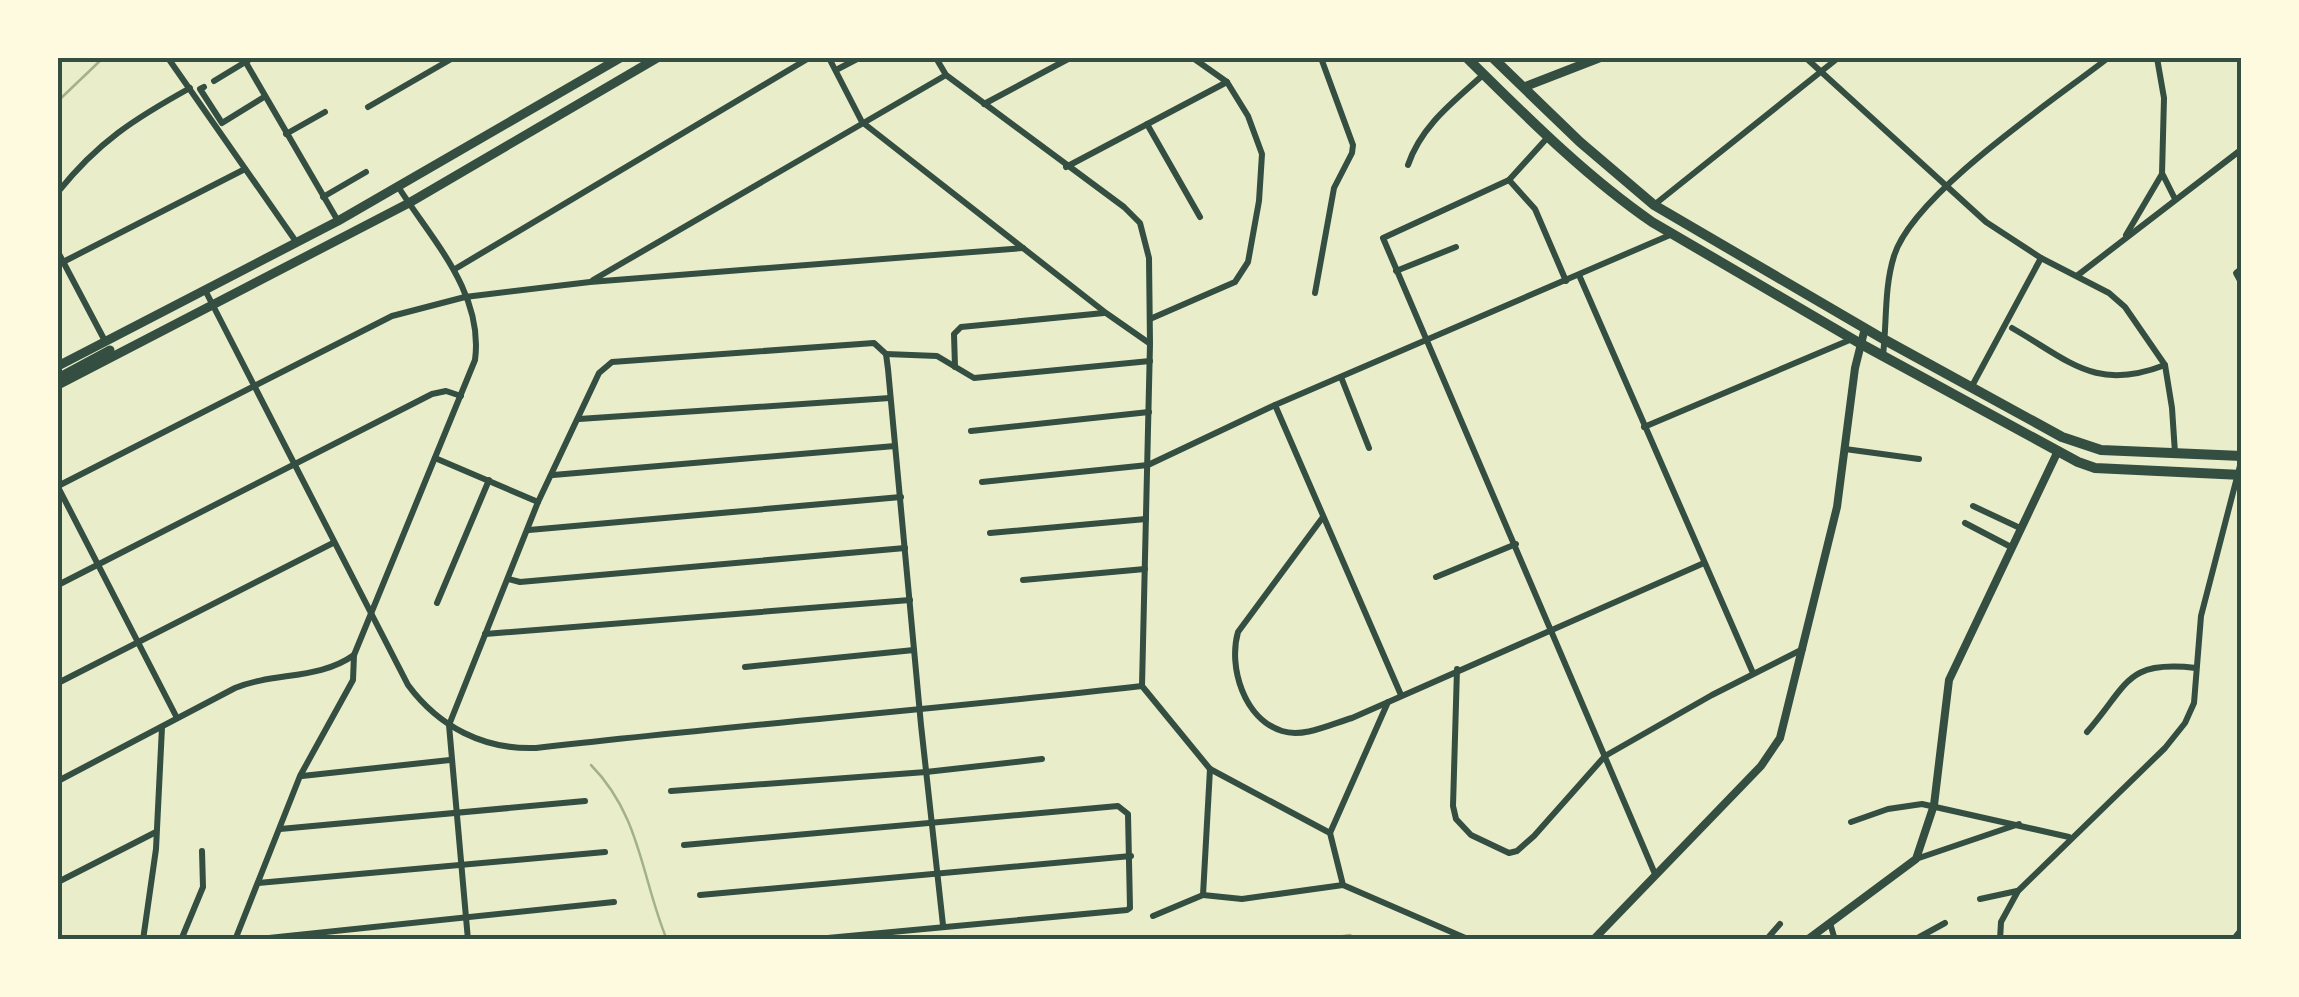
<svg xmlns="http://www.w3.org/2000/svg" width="2299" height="997" font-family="Ubuntu,sans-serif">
	<rect width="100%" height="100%" fill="#e9edc9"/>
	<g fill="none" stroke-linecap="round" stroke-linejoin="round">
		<g stroke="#a3b18a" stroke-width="2.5">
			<polyline points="58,101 103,58"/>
			<path d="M591,765c50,51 50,112 76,175"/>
			<polyline points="1317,940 1350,935 1358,940"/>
		</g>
		<g stroke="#344e41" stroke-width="6">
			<polyline points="168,58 297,243"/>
			<polyline points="829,58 862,122 1106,313 1149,343"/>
			<polyline points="936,58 946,75 1124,207 1140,223 1149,258 1150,344 1142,686 1210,769 1330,833 1343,885 1470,940"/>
			<polyline points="1806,58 1986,222 2041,258 2109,293 2125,307 2165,365 2172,408 2175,453"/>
			<polyline points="245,61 338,221"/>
			<polyline points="836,70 859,58"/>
			<polyline points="214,81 252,58"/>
			<polyline points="204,87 200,89 222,123 264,97"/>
			<polyline points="984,104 1070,58"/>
			<polyline points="368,107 453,58"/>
			<polyline points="1147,124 1200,217"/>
			<polyline points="286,134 325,112"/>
			<polyline points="1548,137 1509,180 1383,238 1655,874"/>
			<path d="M1408,165c13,-39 45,-63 75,-90"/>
			<polyline points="1066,167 1227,82"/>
			<polyline points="2163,175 2175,199"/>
			<polyline points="1509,180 1535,209 1566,281"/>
			<path d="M58,192c40,-50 76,-73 132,-104"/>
			<polyline points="323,197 366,172"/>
			<polyline points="1654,205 1838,58"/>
			<polyline points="2126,235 2162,174 2164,98 2157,58"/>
			<polyline points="58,252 105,341"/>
			<polyline points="63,262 245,169"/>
			<polyline points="2242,268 2236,273 2242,284"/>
			<polyline points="455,269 809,58"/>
			<polyline points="1396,271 1456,247"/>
			<polyline points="1579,275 1753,673"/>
			<polyline points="2078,275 2242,149"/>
			<polyline points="593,280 946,75"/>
			<path d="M205,290l203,395c31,42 76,65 128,63 202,-23 404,-39 606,-62"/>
			<polyline points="1315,293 1334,188 1352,153 1353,145 1321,58"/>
			<polyline points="1150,319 1235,282 1248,262 1259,201 1262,154 1248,116 1227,82 1193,58"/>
			<path d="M2012,328c58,33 83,64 153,37"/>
			<polyline points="886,354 937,356 974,378 1150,361"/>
			<path d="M1883,355c4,-33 1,-67 11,-99 19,-62 160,-156 214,-198"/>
			<polyline points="955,367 954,334 961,327 1104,313"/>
			<polyline points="1341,377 1369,448"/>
			<polyline points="1972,386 2041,258"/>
			<polyline points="1275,405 1401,695"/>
			<polyline points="579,419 890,398"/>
			<polyline points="1644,427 1852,339"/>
			<polyline points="971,431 1149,412"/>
			<polyline points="1845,449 1919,459"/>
			<polyline points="435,458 538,502"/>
			<polyline points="553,475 895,446"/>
			<polyline points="982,482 1148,465 1275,405 1670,235"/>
			<polyline points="58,486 392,316 465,297 590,282 1023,248"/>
			<polyline points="58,487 177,718"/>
			<polyline points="1973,506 2020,528"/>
			<path d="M1323,517l-85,115c-10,35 6,87 44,99 22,7 49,-7 70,-13l352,-155"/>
			<polyline points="1965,523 2011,547"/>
			<polyline points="529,530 901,497"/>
			<polyline points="990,533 1146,519"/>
			<polyline points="1436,577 1516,544"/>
			<polyline points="508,579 520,582 905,548"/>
			<polyline points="1023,580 1145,569"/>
			<polyline points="58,585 432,394 446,391 461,396"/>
			<polyline points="437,603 489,480"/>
			<polyline points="485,634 910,600"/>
			<polyline points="745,667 914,650"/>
			<polyline points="1457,669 1453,806 1456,819 1471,835 1509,853 1517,851 1534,836 1605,756 1712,695 1803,649"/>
			<polyline points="58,683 333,543"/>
			<path d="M2087,732c42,-48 38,-72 109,-64"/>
			<polyline points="302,776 450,760"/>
			<path d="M58,781l177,-93c39,-16 84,-8 119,-33"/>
			<polyline points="671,791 926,772 1042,759"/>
			<polyline points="1851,822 1888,809 1922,804 2069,837"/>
			<polyline points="280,829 585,801"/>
			<polyline points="1330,833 1388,702"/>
			<polyline points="684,845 1118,806 1128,814 1130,908 1127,910 806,940"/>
			<polyline points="1916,859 2019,824"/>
			<polyline points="58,882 156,832"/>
			<polyline points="258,883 605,852"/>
			<polyline points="700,895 1131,856"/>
			<polyline points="1203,895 1242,899 1343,885"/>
			<polyline points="1203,895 1210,769"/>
			<polyline points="1980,899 2017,891"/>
			<polyline points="1153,916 1203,895"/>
			<polyline points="1830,923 1835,940"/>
			<polyline points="143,940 156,849 162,727"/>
			<polyline points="181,940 203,887 202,851"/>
			<path d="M235,940l65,-164 53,-96 1,-25 121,-295c9,-67 -43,-120 -76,-172"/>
			<polyline points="250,940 614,902"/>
			<polyline points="468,940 449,725 538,502 599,373 612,362 874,343 886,354 888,369 921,725 943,925"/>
			<polyline points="1766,940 1780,924"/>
			<polyline points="1914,940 1945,923"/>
			<polyline points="2000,940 2001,922 2018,891 2165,748 2185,723 2194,703 2201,616 2242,458"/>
			<polyline points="2233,940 2242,929"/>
		</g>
		<g stroke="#344e41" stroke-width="8">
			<polyline points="1593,940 1761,766 1780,738 1837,507 1855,368 1865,328"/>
			<polyline points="1807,940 1916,859 1934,805 1949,680 2057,453"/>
		</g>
		<g stroke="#344e41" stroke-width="9">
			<polyline points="1524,87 1599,58"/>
			<polyline points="58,366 338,221 620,58"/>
			<polyline points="58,378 110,350"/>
			<polyline points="58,385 409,203 657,58"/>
		</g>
		<g stroke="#344e41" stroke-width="10">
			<path d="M1467,58c59,58 117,117 185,164l209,122 217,118 17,6 147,7"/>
			<polyline points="1493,58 1580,142 1654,205 1885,340 2062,437 2101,450 2242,456"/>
		</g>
	</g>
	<rect width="2299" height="997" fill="none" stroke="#fefae0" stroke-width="120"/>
	<rect x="60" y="60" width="2179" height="877" fill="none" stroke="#344e41" stroke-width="4"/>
</svg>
